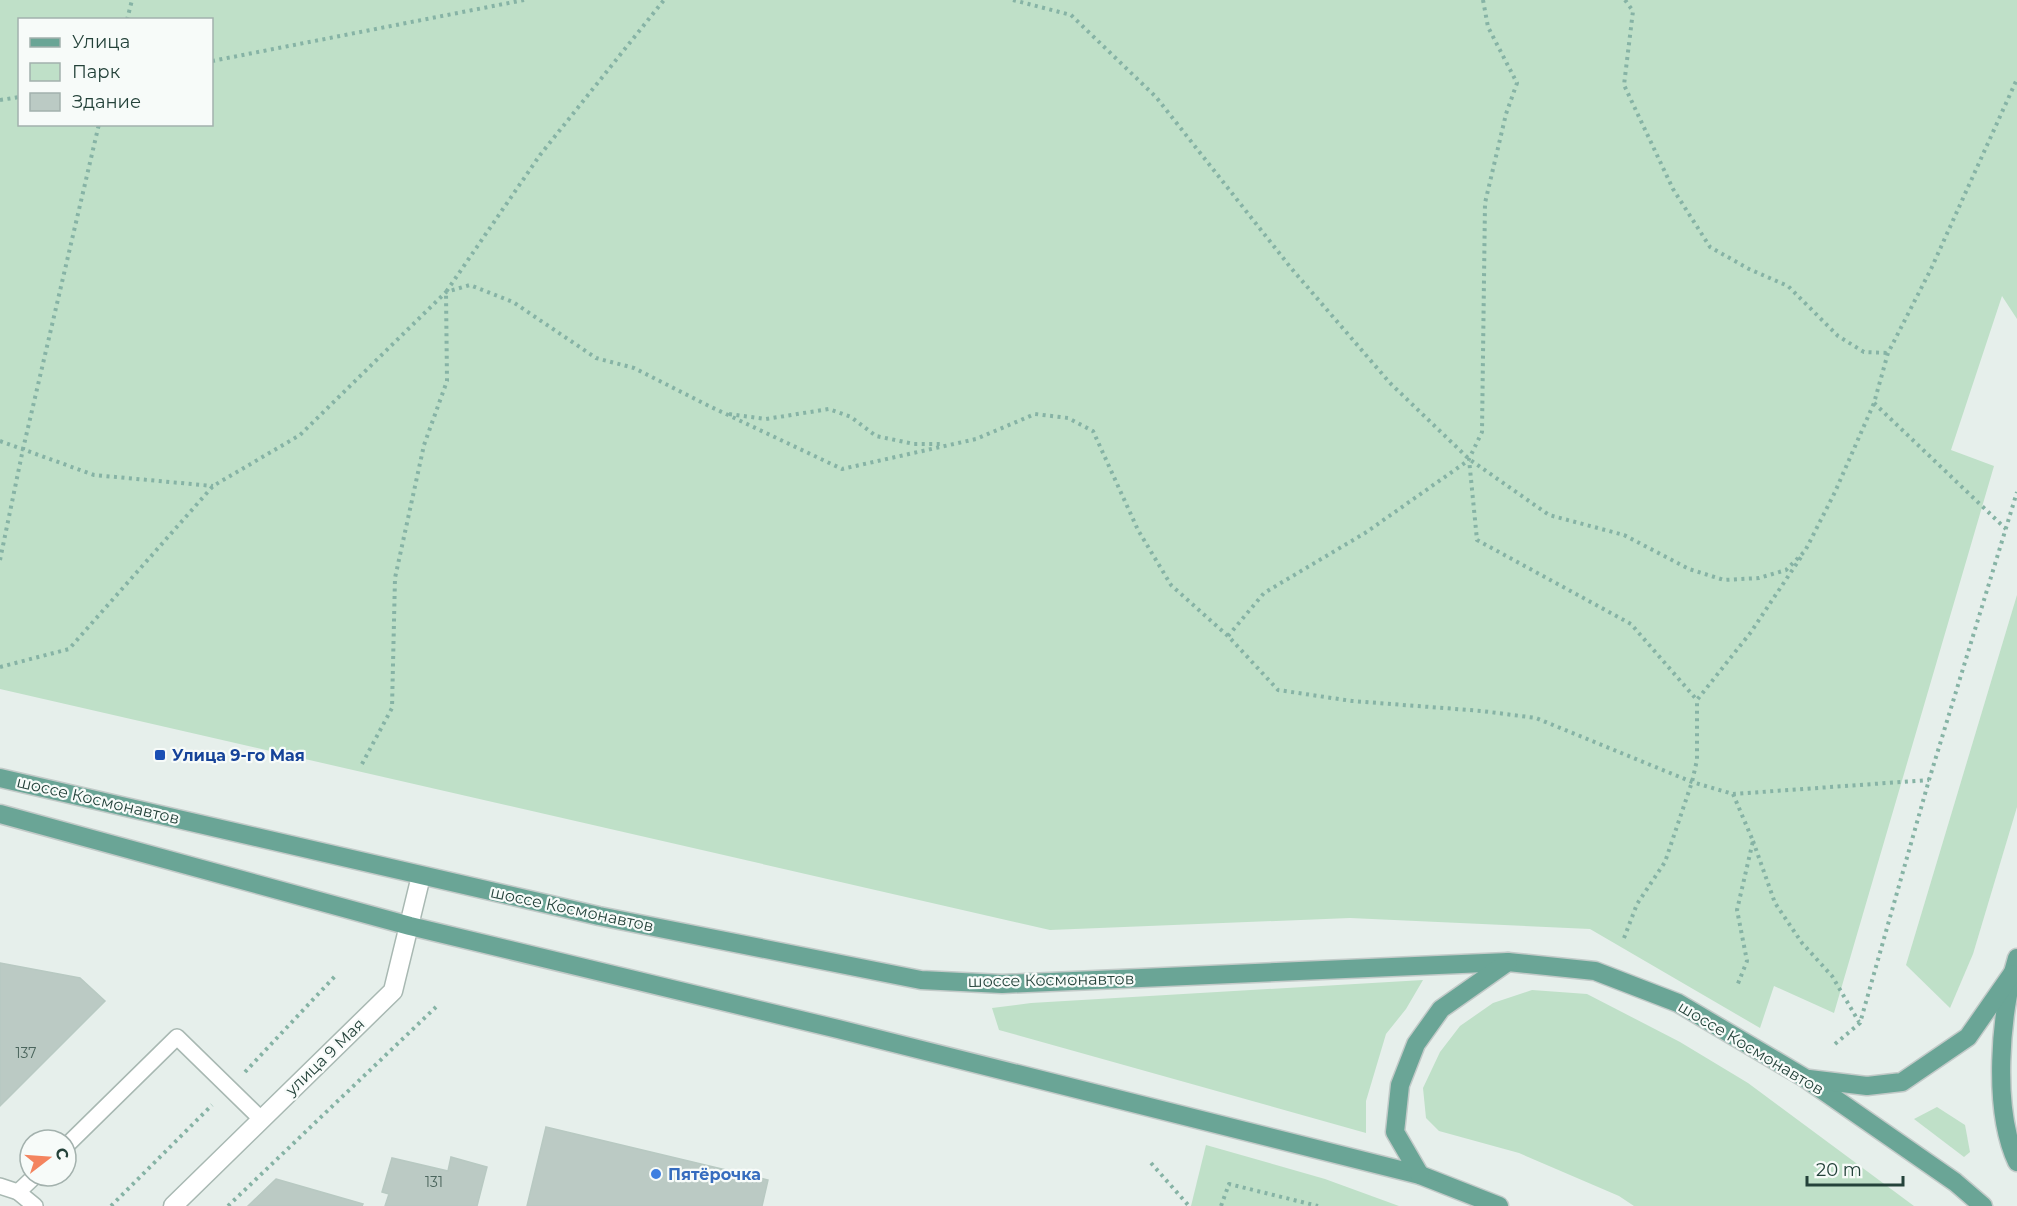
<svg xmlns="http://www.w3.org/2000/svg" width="2017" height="1206" font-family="Montserrat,sans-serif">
	<rect width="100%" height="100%" fill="#e6efeb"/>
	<g fill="#bfe0c8" fill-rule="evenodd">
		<path d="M0,0h2017v319l-15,-23 -51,154 43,16 -160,547 -60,-27 -14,42 -170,-99 -240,-11 -300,12 -1050,-241zM20,20h192v104h-192z"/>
		<polygon points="2017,595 2017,807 1973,954 1950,1008 1906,965"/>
		<polygon points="1423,980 1406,1009 1386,1034 1366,1101 1366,1133 999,1030 992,1008 1031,1003"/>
		<polygon points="1532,990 1587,994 1680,1042 1748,1083 1914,1206 1634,1206 1619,1196 1519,1153 1439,1131 1426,1118 1423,1088 1440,1052 1460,1026 1493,1003"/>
		<polygon points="1937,1107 1965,1125 1970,1152 1964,1157 1914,1119"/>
		<polygon points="1206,1145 1325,1179 1399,1206 1191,1206"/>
	</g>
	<g fill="#bbcac4" stroke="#b8c9c2" stroke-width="1.5">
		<polygon points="0,963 80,978 105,1001 0,1106"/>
		<polygon points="546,1127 768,1180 762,1206 527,1206"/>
		<polygon points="451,1157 487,1167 477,1206 385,1206 389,1194 382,1192 392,1158 448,1171"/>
		<polygon points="276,1179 363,1204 362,1206 248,1206"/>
	</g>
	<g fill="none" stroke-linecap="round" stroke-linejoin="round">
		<g stroke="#a8b8b2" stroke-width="18">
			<g id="service">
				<polyline points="66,1146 177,1037 261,1119"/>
				<polyline points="35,1176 18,1192 35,1206"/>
				<polyline points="0,1186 18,1192"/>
			</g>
		</g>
		<g stroke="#a8b8b2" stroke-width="21">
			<polyline id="minor" points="173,1206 393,991 421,876"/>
		</g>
		<g stroke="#c2cac8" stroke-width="21">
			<g id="primary">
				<polyline points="0,778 599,916 921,980 1002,984 1508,962 1595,971 1678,1003 1805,1078 1955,1182 1983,1206"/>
				<polyline points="0,814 410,926 838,1029 1420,1175 1499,1206"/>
				<path d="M2017,958c-17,56 -25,151 0,204"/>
				<polyline points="1809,1079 1867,1086 1902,1082 1968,1037 2012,974"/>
				<polyline points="1420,1175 1395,1132 1400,1085 1416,1044 1441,1009 1508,962"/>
			</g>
		</g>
		<g stroke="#86b3a5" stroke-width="4" stroke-dasharray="3 4.5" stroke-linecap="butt">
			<polyline points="1013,0 1071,15 1156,97 1291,268 1390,383 1469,459 1549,515 1624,535 1689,569 1724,580 1759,578 1786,570 1805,551 1835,492 1874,403 1888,353 1931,269 2017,79"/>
			<polyline points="1483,0 1488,27 1517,83 1506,114 1485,203 1482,432 1469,459 1477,540 1631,624 1697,700"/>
			<polyline points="1625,0 1633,11 1624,85 1673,189 1710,247 1749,269 1788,286 1838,336 1864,352 1888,353"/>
			<polyline points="127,20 132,0"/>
			<polyline points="212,61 524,0"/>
			<polyline points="0,100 20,97"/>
			<polyline points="1874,403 2006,529"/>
			<polyline points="729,414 766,419 829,409 851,417 876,436 914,444 940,444"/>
			<polyline points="0,441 94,475 213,486"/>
			<polyline points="0,560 23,449 99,124"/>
			<polyline points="1228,636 1264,593 1365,533 1469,460"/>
			<polyline points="0,667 69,649 213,486 300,435 446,292 470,285 513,302 596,358 634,368 709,406 842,469 976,439 1035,414 1068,418 1093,431 1138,530 1171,585 1228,636 1278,690 1352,701 1482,711 1536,718 1692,782 1733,794 1929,780"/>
			<polyline points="362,764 392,708 395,578 424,445 447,381 446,292 540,155 664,0"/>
			<polyline points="1733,794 1753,841 1737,910 1747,961 1737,986"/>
			<polyline points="1753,841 1775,903 1802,943 1832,976 1859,1022"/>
			<polyline points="1624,938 1637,904 1665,862 1692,782 1697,760 1697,700 1751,632 1801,557"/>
			<polyline points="1835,1044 1860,1023 1929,780 2017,492"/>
			<polyline points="245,1072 337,974"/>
			<polyline points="1151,1163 1189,1206"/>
			<polyline points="111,1206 212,1105"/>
			<polyline points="228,1206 436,1007"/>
			<polyline points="1221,1206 1229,1184 1318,1206"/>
		</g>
		<use href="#service" stroke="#fff" stroke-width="15"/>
		<use href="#minor" stroke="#fff" stroke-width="18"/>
		<use href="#primary" stroke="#6aa596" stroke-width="18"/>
	</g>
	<rect fill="#1a4fb4" stroke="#f7fbf9" stroke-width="2" x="154" y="749" width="12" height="12" rx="3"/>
	<circle fill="#3f7fe0" stroke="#f7fbf9" stroke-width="2" cx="656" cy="1174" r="6"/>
	<g text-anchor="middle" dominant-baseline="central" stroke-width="4.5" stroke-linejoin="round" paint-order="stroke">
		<g font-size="14" fill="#4a645c">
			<text x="26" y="1053">137</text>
			<text x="434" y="1182">131</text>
		</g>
		<g font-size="16" font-weight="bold" fill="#164399" stroke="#f7fbf9" text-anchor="start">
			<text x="172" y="755">Улица 9-го Мая</text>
		</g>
		<g font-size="16" fill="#24423a" stroke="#f7fbf9">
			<text transform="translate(98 800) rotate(13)">шоссе Космонавтов</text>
			<text transform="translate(572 909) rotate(12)">шоссе Космонавтов</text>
			<text transform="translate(1051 980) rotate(-1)">шоссе Космонавтов</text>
			<text transform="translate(1751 1048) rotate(31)">шоссе Космонавтов</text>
			<text transform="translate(325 1057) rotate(-44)">улица 9 Мая</text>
		</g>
		<g font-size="16" font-weight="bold" fill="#366cbe" stroke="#f7fbf9" text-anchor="start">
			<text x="668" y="1174">Пятёрочка</text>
		</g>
	</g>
	<rect x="18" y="18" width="195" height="108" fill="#f7fbf9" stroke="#a3b1ad" stroke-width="1.5"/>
	<rect x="30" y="38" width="30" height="9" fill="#6aa596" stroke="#a3b1ad" stroke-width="1.5"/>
	<text x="72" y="48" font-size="18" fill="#24423a">Улица</text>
	<rect x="30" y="63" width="30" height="18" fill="#bfe0c8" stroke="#a3b1ad" stroke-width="1.5"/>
	<text x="72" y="78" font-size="18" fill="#24423a">Парк</text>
	<rect x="30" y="93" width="30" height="18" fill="#bbcac4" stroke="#a3b1ad" stroke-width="1.5"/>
	<text x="72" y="108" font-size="18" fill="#24423a">Здание</text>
	<g transform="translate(48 1158) rotate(73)"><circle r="28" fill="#f7fbf9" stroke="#a3b1ad" stroke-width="1.5"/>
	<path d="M0-4.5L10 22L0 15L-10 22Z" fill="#f4845f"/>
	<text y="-9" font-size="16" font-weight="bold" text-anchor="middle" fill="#24423a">С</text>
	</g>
	<path d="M1807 1176v9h96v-9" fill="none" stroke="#24423a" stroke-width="3"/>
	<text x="1816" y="1176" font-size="18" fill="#24423a" stroke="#f7fbf9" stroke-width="4.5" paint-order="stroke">20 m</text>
</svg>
